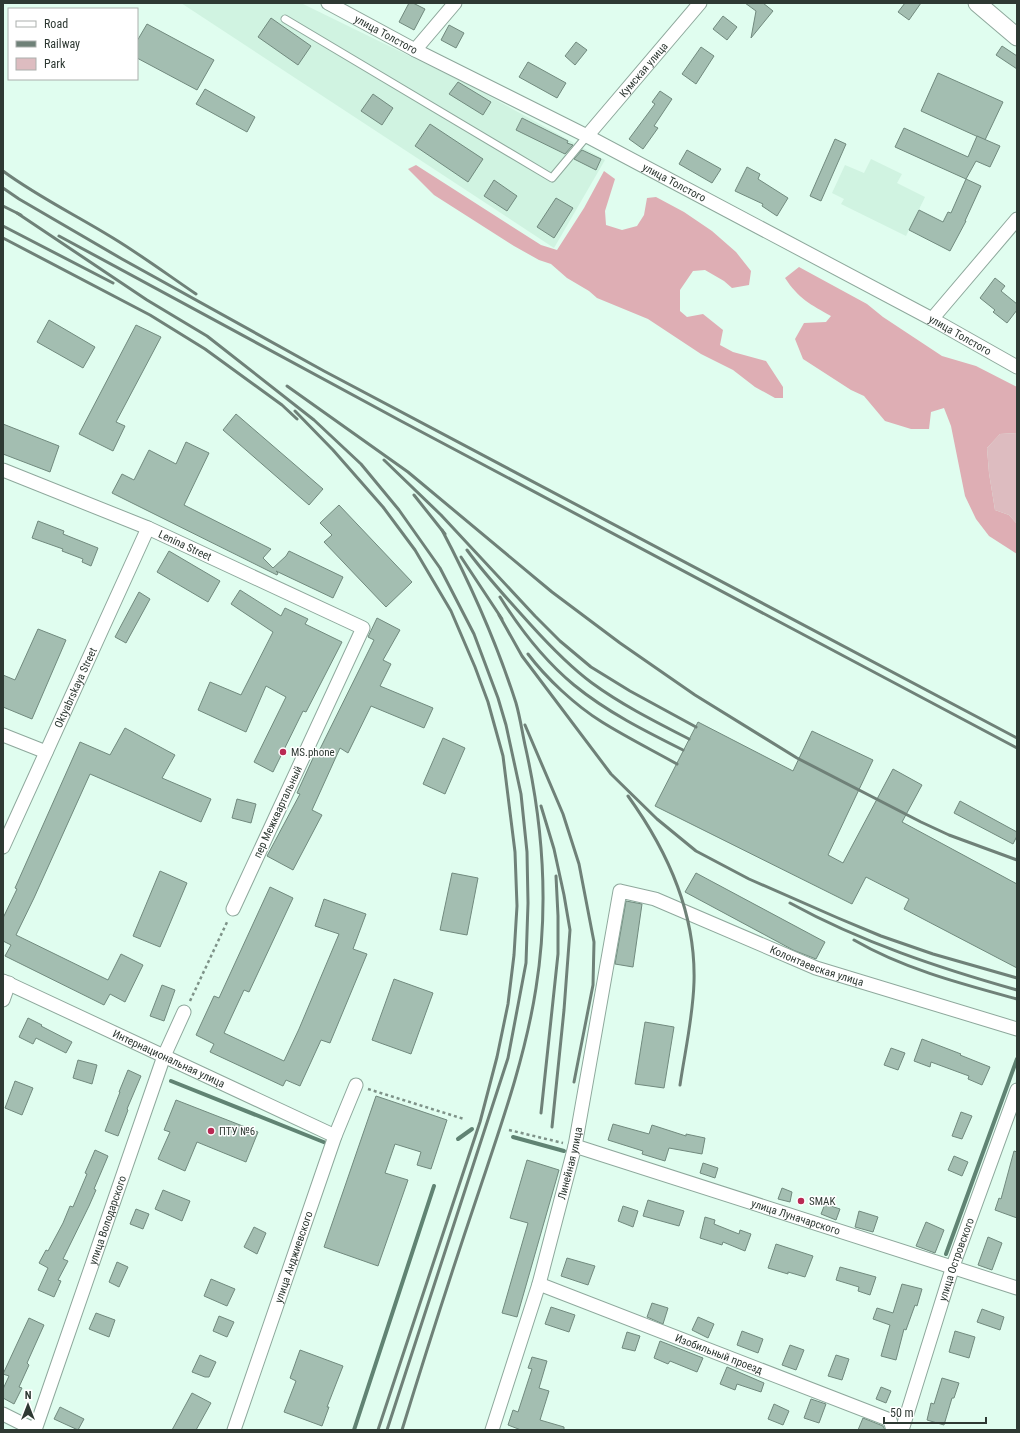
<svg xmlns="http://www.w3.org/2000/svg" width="1020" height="1433" font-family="'Roboto Condensed',sans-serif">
	<rect width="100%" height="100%" fill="#e0fdef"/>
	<g fill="#d0f3e1">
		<polygon points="181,3 301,3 471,86 605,160 554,248"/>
		<polygon points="871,159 902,174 897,183 925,197 906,236 841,204 844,199 832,193 845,165 864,173"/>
	</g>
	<polygon fill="#ddbcc0" points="1017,433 1017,524 1009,515 995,510 989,473 987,448 1000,434"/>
	<g fill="#deaeb4">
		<polygon points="416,165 541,245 557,250 584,208 604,171 615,179 605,211 606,225 622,230 637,226 644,215 647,198 656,197 684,212 712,231 736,252 751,271 749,285 732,288 724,281 705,270 693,271 680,290 680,311 687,317 703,314 723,330 720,345 733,352 766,361 783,387 783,398 775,398 755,387 733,370 701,354 648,319 597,298 589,291 567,278 551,264 539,260 514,246 434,195 408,169"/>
		<path d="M799,267l68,37 16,13 59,39 34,10 41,21v46l-17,1 -13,14 2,25 6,37 14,5 8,9v30l-28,-18 -13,-17 -11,-23 -14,-70 -7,-18 -13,4 -2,17h-18l-26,-8 -21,-25 -13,-6 -48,-31 -8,-20 9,-16 22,-1 5,-6c-20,-11 -33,-18 -46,-38z"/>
	</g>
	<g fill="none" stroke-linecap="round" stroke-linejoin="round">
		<g stroke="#608373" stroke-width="4">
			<polyline points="171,1081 326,1143"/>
			<polyline points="513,1137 564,1151"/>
			<polyline points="458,1139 472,1129"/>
			<polyline points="946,1254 1017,1059"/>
			<polyline points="354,1430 434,1186"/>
		</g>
	</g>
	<g fill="#a3beb1" stroke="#718a7e">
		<polygon points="409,3 413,3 425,9 414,30 399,22"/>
		<polygon points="745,3 763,3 773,11 751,38 756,11"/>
		<polygon points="905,3 921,3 909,20 898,12"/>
		<polygon points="723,16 737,27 727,40 713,29"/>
		<polygon points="271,18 311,46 298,65 258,37"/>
		<polygon points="147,24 214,60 197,90 137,58 137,41"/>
		<polygon points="449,25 464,33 456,48 441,40"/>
		<polygon points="576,42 587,50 575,65 565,56"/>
		<polygon points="1002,46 1017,56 1017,69 996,55"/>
		<polygon points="701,47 714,56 696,84 682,74"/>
		<polygon points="528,62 566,83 557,98 519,77"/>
		<polygon points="938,73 1003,102 985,140 921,111"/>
		<polygon points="458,82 491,102 483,115 449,94"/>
		<polygon points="205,89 255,117 247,132 196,104"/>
		<polygon points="660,91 672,99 654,126 658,128 643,149 629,139 655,104 652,102"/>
		<polygon points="373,94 393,108 382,125 361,111"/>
		<polygon points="522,118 568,141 567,143 573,145 565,154 516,130"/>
		<polygon points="430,124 483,159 468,182 415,146"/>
		<polygon points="904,128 968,157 977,136 1000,146 990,167 976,161 966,179 895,147"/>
		<polygon points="835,139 846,144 821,201 810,196"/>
		<polygon points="582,150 601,159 596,170 574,159"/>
		<polygon points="687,150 721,169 712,183 679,164"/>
		<polygon points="747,167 760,174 758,179 788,198 777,216 762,206 763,204 735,191"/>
		<polygon points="966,179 981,186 965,221 966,221 950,251 909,230 919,210 943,222 948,212 951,213"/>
		<polygon points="494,180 517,196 507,211 484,196"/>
		<polygon points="556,198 573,208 554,238 537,227"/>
		<polygon points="995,278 1005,286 1001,291 1017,304 1017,310 1007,323 993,312 995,310 980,298"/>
		<polygon points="49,320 95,347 83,368 37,342"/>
		<polygon points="136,325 161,337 116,422 125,426 113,451 79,434"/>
		<polygon points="236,414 323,489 309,505 223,430"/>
		<polygon points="3,424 59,446 50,472 3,454"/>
		<polygon points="186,442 209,453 184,505 271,549 263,558 273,568 286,556 289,551 343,577 333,598 276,571 278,573 277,575 112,493 122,474 134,480 149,450 176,464"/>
		<polygon points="339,505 412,582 386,607 324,542 332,535 320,523"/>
		<polygon points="38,521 64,531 63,534 98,548 91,566 82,562 83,559 62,551 63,549 32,538"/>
		<polygon points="169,551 220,581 208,602 157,572"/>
		<polygon points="240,590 281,616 285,608 308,619 305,624 342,642 306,712 303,711 273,772 254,762 286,697 266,686 246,732 198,710 210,682 241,695 273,632 231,604"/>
		<polygon points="139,592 150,599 126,643 115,637"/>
		<polygon points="377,618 400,630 383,660 391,664 380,686 433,708 424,728 371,706 348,753 340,748 312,810 322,815 293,870 267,856 300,794 297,793 314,756 316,757 374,640 368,637"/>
		<polygon points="38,629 66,640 32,719 3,707 3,675 15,680"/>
		<polygon points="698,722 793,771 812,731 873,760 828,855 843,863 893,769 922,785 902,822 1017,884 1017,968 904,909 909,899 866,877 852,904 655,806"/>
		<polygon points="125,728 175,755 162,778 211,799 201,822 90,774 34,898 16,935 108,980 121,954 143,965 125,1002 110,994 104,1005 5,956 11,945 3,941 3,918 17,889 15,888 80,742 110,755"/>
		<polygon points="443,738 465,748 445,794 423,784"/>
		<polygon points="237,799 256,804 251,823 232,818"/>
		<polygon points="960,801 1017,832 1017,836 1013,844 954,813"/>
		<polygon points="160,871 187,883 160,947 133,936"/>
		<polygon points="452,873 478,878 467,935 440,930"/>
		<polygon points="696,873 825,942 816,959 793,950 685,892"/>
		<polygon points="270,887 293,898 249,992 244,990 224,1033 284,1061 299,1029 339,934 315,926 324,899 366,914 353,949 367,954 330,1043 321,1040 300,1086 286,1080 283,1086 210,1052 214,1044 196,1035 214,996 219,998"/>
		<polygon points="626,901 642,904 633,967 615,964"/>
		<polygon points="394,979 433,993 411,1054 372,1040"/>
		<polygon points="162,985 175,990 164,1021 150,1016"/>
		<polygon points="28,1018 42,1025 41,1026 72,1042 66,1053 36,1038 33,1044 19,1037"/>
		<polygon points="645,1022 674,1027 664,1088 635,1084"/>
		<polygon points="922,1039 961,1054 960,1055 990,1067 982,1085 968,1079 969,1076 931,1062 930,1067 914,1061"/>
		<polygon points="891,1048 905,1053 898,1070 884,1065"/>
		<polygon points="78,1060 97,1065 92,1084 73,1078"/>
		<polygon points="128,1070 141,1076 127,1109 128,1110 118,1136 105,1131 120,1092 119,1092"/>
		<polygon points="15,1081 33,1088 22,1115 5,1108"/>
		<polygon points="376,1096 447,1120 431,1169 417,1165 421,1152 395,1144 385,1173 408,1180 378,1266 324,1247"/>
		<polygon points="176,1100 258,1132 246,1162 197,1142 185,1171 158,1159 170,1132 164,1130"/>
		<polygon points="961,1112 972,1116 962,1139 952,1136"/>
		<polygon points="613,1124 649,1134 652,1125 686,1136 686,1134 705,1138 702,1154 669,1148 665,1161 642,1154 643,1151 608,1140"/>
		<polygon points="95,1150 108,1156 94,1189 96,1190 89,1206 63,1259 68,1261 58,1280 61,1281 54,1297 38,1290 48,1268 39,1263 46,1250 48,1251 63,1223 70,1206 73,1207 87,1174 85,1173"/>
		<polygon points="1014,1151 1017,1152 1017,1218 995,1210 999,1198 1001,1199"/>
		<polygon points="954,1156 968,1162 962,1176 948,1170"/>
		<polygon points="527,1160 559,1170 517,1317 502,1313 528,1223 510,1218"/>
		<polygon points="703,1163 718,1168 715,1178 700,1173"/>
		<polygon points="782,1188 792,1192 790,1202 778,1199"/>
		<polygon points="163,1190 190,1201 182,1221 155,1209"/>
		<polygon points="648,1200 684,1211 679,1226 643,1216"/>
		<polygon points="825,1204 840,1209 836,1220 821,1214"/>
		<polygon points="623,1206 638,1211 633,1227 618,1221"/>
		<polygon points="136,1209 149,1214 143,1229 130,1224"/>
		<polygon points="859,1211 878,1217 873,1232 855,1227"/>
		<polygon points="705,1217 715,1220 714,1224 739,1234 740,1230 751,1234 745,1251 723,1242 722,1245 700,1238"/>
		<polygon points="926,1222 944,1230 935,1253 916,1246"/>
		<polygon points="254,1227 266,1233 257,1254 244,1247"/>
		<polygon points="988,1237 1002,1243 992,1270 978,1265"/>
		<polygon points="776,1244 813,1256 805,1277 788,1272 788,1274 768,1268"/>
		<polygon points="567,1258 595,1266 588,1285 561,1276"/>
		<polygon points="117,1262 128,1267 119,1287 109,1282"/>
		<polygon points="840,1267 876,1277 870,1295 858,1291 859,1287 836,1280"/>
		<polygon points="211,1279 235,1289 227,1306 204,1296"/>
		<polygon points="902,1284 922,1289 917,1306 915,1305 906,1330 904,1329 896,1360 881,1356 890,1325 873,1319 877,1308 893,1313"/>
		<polygon points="652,1303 668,1308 663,1324 647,1317"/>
		<polygon points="551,1307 575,1315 569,1332 545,1324"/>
		<polygon points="982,1309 1004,1317 1000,1330 977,1322"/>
		<polygon points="96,1313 115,1320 109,1337 89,1329"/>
		<polygon points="219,1316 234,1322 227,1337 213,1331"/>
		<polygon points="698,1317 714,1324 708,1338 692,1330"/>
		<polygon points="29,1318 44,1325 27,1363 29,1365 19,1387 22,1388 14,1404 3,1398 3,1389 9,1376 3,1374"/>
		<polygon points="742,1331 763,1339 758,1353 737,1345"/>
		<polygon points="955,1331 975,1337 969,1358 949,1352"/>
		<polygon points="627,1332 640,1336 635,1351 622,1348"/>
		<polygon points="660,1341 703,1358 697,1372 670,1361 668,1364 654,1358"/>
		<polygon points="790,1345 804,1350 796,1370 782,1365"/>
		<polygon points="300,1350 343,1366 327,1407 329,1407 322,1426 284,1412 296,1381 290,1378"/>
		<polygon points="200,1355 216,1362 209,1377 205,1377 192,1372"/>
		<polygon points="836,1355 849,1359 842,1380 828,1376"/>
		<polygon points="532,1357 547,1361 539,1388 549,1391 540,1420 564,1427 564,1430 521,1430 508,1425 513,1410 518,1412 532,1369 528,1368"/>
		<polygon points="727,1367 764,1383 761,1392 737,1384 735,1390 720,1384"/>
		<polygon points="942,1378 959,1383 954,1398 952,1398 944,1425 927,1420 931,1403 934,1404"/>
		<polygon points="881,1387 891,1391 886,1403 876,1399"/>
		<polygon points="192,1393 211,1403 196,1430 172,1430"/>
		<polygon points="811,1399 826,1404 819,1423 804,1418"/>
		<polygon points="774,1404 789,1411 783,1425 768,1419"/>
		<polygon points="60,1407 84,1419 78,1430 54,1419"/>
		<polygon points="863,1418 883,1426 885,1430 858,1430"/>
	</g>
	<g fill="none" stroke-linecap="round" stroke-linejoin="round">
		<g stroke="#8ea89c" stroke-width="9">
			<polyline id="service" points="285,19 552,178 587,136"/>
		</g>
		<g stroke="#8ea89c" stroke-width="15">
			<g id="minor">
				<path id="s1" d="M328,3l87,47 172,86 345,183 85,48"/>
				<polyline points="415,50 455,3"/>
				<path id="s2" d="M587,136l113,-133"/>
				<polyline points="932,319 1017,219"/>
				<path id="s3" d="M3,470l145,58 215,100 -130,281"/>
				<polyline points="3,735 46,752"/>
				<path id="s4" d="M3,847l145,-319"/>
				<path id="s5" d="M3,981l332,155"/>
				<polyline points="3,1000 9,983"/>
				<path id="s6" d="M575,1146l442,142"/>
				<path id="s7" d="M539,1284l351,136 3,10"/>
				<polyline points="3,1414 35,1430"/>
				<path id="s8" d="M35,1430l129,-374 20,-44"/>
				<path id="s9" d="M234,1430l101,-294 21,-51"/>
				<path id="s10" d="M492,1430l47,-146 36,-138 45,-255 35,8 161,69 201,61"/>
				<path id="s11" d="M902,1430l51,-164 64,-176"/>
			</g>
		</g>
		<g stroke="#8ea89c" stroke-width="19">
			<polyline id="tertiary" points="977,3 1017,37"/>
		</g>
		<g stroke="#7e9288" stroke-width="2.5" stroke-dasharray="3 3" stroke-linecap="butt">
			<polyline points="190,1001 228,920"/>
			<polyline points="368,1089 464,1119"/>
			<polyline points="509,1130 563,1143"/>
		</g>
		<use href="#service" stroke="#fff" stroke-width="7"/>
		<use href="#minor" stroke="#fff" stroke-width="13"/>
		<use href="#tertiary" stroke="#fff" stroke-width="17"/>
		<g stroke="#6f8178" stroke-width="3">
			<path d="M3,171c35,26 73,44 110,67 28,17 55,37 83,56"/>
			<polyline points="3,188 19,199 122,259 324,371 1017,738"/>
			<polyline points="3,206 21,215"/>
			<polyline points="17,213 147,300 207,336 314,420 361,464 399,510 440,568 474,634 498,698 506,725 521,794 527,852 528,903 526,963 508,1058 387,1430"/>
			<polyline points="3,226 113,283"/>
			<polyline points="59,236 401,421 1017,748"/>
			<polyline points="3,238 150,315 205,349 282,405 297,419"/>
			<polyline points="287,386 408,472 552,592 620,643 695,695 797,758 921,822 949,835 1017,860"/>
			<polyline points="295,411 333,450 383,507 415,550 451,611 475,667 488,702 503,756 515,852 517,906 514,955 508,1004 497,1057 480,1122 378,1430"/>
			<polyline points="384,460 441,515 535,616 560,641 591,667 630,691 696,727"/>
			<polyline points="414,495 445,534"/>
			<path d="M467,550c19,26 41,50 63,74 19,21 39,42 62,59 30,22 64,39 97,56"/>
			<polyline points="461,557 502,619"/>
			<path d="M500,597c20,32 45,64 74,88 33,27 71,46 109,65"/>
			<polyline points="499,615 522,656 611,774 657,819 696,851 749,879 838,918 881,936 933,954 1017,978"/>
			<path d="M528,654c18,24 48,52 74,68 24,15 50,28 75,42"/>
			<polyline points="525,725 563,814 579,864 594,942 593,985 574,1082"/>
			<path d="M628,796c39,54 68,118 66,186 -1,35 -9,69 -14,103"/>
			<polyline points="541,806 554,849 564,895 570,930 564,1010 552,1127"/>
			<path d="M790,903c71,39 149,65 227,87"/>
			<path d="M854,940c50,29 108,44 163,59"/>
			<polyline points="541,1113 558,954 558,916 556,876"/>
			<path d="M402,1430c24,-78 49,-156 75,-233 23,-69 48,-138 59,-209 13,-81 7,-164 -11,-243 -3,-14 -5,-28 -9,-42 -19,-59 -45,-118 -74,-173"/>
		</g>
	</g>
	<g fill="#b92953" stroke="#fff" stroke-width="1.5">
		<circle cx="283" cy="752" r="4"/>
		<circle cx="211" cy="1131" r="4"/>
		<circle cx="801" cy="1201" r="4"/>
	</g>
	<g text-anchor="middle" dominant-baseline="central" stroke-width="3" stroke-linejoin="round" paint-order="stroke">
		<g font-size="11" fill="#2e3933" stroke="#fff">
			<text stroke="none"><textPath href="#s1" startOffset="66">улица Толстого</textPath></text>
			<text stroke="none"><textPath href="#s2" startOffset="87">Кумская улица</textPath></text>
			<text stroke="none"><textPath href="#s1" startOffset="390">улица Толстого</textPath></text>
			<text stroke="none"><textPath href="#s1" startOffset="714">улица Толстого</textPath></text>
			<text stroke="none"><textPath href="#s3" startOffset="197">Lenina Street</textPath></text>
			<text stroke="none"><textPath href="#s4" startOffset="175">Oktyabrskaya Street</textPath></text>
			<text transform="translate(278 812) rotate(-65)">пер Межквартальный</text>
			<text stroke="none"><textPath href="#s10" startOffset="766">Колонтаевская улица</textPath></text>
			<text stroke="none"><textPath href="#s5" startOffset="183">Интернациональная улица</textPath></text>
			<text stroke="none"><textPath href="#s10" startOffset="278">Линейная улица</textPath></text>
			<text stroke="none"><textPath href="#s6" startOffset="232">улица Луначарского</textPath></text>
			<text stroke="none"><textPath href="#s8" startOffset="222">улица Володарского</textPath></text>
			<text stroke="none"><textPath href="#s9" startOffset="183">улица Анджиевского</textPath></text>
			<text stroke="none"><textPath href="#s11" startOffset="179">улица Островского</textPath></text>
			<text stroke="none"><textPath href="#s7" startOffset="193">Изобильный проезд</textPath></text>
		</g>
		<g font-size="11" fill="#2e3933" stroke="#fff" text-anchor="start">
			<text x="291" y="752">MS.phone</text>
			<text x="219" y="1131">ПТУ №6</text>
			<text x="809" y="1201">SMAK</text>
		</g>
	</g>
	<rect width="1020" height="1433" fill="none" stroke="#2e3933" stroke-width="8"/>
	<rect x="8" y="8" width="130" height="72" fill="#ffffff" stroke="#abb0ad"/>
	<rect x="16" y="21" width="20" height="6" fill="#ffffff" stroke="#abb0ad"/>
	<text x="44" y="28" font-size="12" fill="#2e3933">Road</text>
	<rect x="16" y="41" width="20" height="6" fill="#6f8178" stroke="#abb0ad"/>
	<text x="44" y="48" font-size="12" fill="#2e3933">Railway</text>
	<rect x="16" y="58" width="20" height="12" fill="#ddbcc0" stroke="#abb0ad"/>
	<text x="44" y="68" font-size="12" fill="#2e3933">Park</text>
	<g transform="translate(28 1405)" stroke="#ffffff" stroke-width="3" paint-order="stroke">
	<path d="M0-3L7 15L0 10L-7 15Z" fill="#2e3933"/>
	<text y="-6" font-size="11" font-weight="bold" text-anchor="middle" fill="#2e3933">N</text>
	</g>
	<path d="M884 1417v6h102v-6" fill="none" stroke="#2e3933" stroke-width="2"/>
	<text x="890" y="1417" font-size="12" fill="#2e3933" stroke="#ffffff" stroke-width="3" paint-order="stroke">50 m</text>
</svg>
